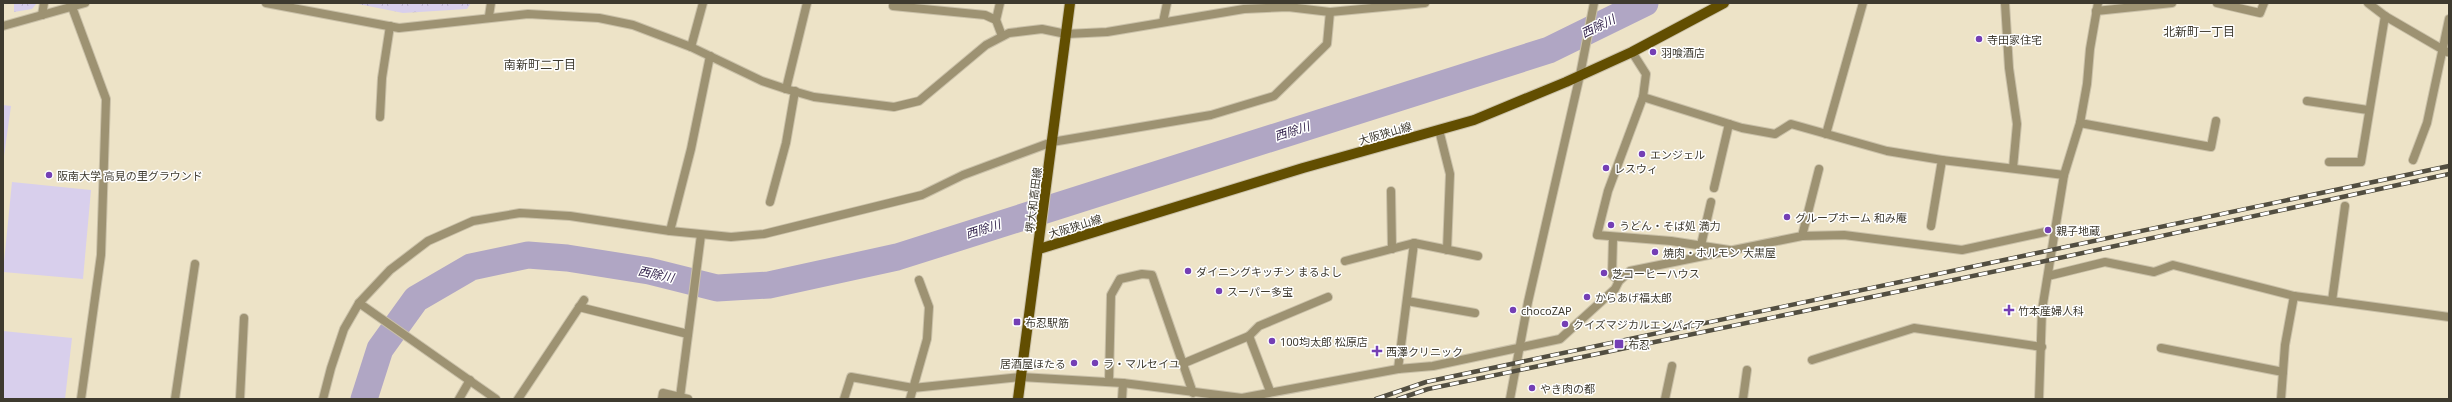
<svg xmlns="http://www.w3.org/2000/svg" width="2452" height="402" font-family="'Noto Sans','Noto Sans JP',sans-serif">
	<defs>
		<pattern id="park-crowns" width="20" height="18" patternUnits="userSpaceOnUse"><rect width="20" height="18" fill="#d8cfec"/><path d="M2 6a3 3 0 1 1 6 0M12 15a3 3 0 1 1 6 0" fill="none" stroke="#bab2cb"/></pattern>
	</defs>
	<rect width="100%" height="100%" fill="#ede3c7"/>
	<g fill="url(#park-crowns)">
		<polygon points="14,3 37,3 32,9 14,12"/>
		<polygon points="353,3 471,3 467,9 403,13"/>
	</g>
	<g fill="#d8cfec">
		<polygon points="3,105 11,106 3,163"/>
		<polygon points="12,182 91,190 83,279 3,272"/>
		<polygon points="3,331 72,338 65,399 3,399"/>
	</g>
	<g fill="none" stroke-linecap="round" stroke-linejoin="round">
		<polyline stroke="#b0a6c4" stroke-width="27" points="364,399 380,349 416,299 471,267 528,255 567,258 649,271 717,288 769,285 897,257 1549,50 1645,3"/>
		<g stroke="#cac1a9" stroke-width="10">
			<g id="minor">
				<polyline points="2005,3 2009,68 2017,124 2013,168"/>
				<polyline points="2217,3 2260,13 2264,3"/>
				<polyline points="2368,3 2385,16 2447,52"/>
				<polyline points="893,6 985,15 996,20 1002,36"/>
				<polyline points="72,7 106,99 101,255 81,399"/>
				<polyline points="2096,11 2172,3"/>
				<polyline points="489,16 491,3"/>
				<polyline points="996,20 1000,3"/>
				<polyline points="1163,22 1167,3"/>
				<polyline points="691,47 703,3"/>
				<polyline points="1632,52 1646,74 1643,97 1742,128 1775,134 1791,124 1887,151 1942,160 2064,175"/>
				<polyline points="786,89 807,3"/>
				<polyline points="1643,97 1608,191 1597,235 1671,241 1729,250"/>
				<polyline points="2307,101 2368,110"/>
				<polyline points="380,117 382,78 390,26"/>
				<polyline points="2080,123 2211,147 2216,121"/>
				<polyline points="1439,130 1450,174 1447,250"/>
				<polyline points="1826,134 1863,3"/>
				<polyline points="2413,160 2427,123 2449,19"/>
				<polyline points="2329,162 2361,162 2385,16"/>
				<polyline points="1714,188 1729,124"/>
				<polyline points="1391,191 1392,249"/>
				<polyline points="770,202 786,143 795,91"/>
				<polyline points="1931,226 1942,160"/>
				<polyline points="670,231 691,149 710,56"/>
				<polyline points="1802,236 1844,235 1962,250 2045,232"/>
				<polyline points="1613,238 1612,275 1619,281"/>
				<polyline points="1701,245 1711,202"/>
				<polyline points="1345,261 1414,243 1478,256"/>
				<polyline points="2048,276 2105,262 2154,272 2173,265 2294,296 2449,317"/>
				<polyline points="1407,301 1475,313"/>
				<polyline points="2332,301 2345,206"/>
				<polyline points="359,303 496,399"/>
				<polyline points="579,307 688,334"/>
				<polyline points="1249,336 1259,326 1328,297"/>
				<polyline points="2161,348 2283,372"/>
				<polyline points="1812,360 1914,328 2042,347"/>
				<polyline points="1182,364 1249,336 1270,391"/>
				<polyline points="1398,369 1414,243"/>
				<polyline points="1109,382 1111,295 1120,279 1142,274 1152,275 1193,393"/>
				<polyline points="680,397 701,235"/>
				<polyline points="175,399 195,264"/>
				<polyline points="240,399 244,318"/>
				<polyline points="323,399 331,368 344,329 359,303 390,270 428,241 473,221 520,213 570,216 670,231 731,237 764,234 922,195 963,175 1052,142 1211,115 1274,96 1327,44 1330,12"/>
				<polyline points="459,399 470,380"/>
				<polyline points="518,399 584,300"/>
				<polyline points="662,399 663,393 688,399"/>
				<polyline points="844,399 851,377 913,388 1021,377 1123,383 1242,398 1398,369 1433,366 1560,339 1615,289 1619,281 1630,271 1802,236 1819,169"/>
				<polyline points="910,399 927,339 929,307 919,280"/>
				<polyline points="1122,399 1123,383"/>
				<polyline points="1510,399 1528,302 1580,75"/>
				<polyline points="1665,399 1672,366"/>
				<polyline points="1743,399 1747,370"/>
				<polyline points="2039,399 2042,310 2064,175 2080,123 2087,84 2090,49 2098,3"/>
				<polyline points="2281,399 2285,345 2294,296"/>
			</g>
		</g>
		<g stroke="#cac1a9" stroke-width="10">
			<g id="tertiary">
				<polyline points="266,3 399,28 528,14 599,18 633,25 691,47 762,81 786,89 814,97 894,107 919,101 986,45 1009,33 1042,29 1066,34 1107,32 1244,9 1288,7 1330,12 1425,3"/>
				<polyline points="42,15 44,3"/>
				<polyline points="3,26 85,3"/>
				<polyline points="1580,75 1594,3"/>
			</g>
		</g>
		<g stroke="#cac1a9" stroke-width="12">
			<g id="primary">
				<polyline points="1039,249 1303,168 1474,120 1566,82 1632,52 1724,3"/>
				<polyline points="1018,399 1070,3"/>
			</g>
		</g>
		<use href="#minor" stroke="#9d9272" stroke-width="8"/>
		<use href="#tertiary" stroke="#9d9272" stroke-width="8"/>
		<use href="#primary" stroke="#624e01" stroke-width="10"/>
		<g stroke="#524e41" stroke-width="4.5">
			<g id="rail">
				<polyline points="1376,399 1426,382 2449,166"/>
				<polyline points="1398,399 1428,389 2050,260 2449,174"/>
			</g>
		</g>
		<use href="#rail" stroke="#fff" stroke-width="3" stroke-dasharray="9" stroke-linecap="butt"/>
	</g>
	<g fill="#743fb5" stroke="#fff" stroke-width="1.5">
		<circle cx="1979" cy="39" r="4"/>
		<circle cx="1653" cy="52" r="4"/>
		<circle cx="1642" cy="154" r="4"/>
		<circle cx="1606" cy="168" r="4"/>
		<circle cx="49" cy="175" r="4"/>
		<circle cx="1787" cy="217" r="4"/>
		<circle cx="1611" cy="225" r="4"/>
		<circle cx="2048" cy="230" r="4"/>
		<circle cx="1655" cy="252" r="4"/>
		<circle cx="1188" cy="271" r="4"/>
		<circle cx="1604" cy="273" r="4"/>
		<circle cx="1219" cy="291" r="4"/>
		<circle cx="1587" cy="297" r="4"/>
		<circle cx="1513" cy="310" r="4"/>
		<path d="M2007 304h4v4h4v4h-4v4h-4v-4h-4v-4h4z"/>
		<rect x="1013" y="318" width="8" height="8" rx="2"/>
		<circle cx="1565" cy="324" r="4"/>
		<circle cx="1272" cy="341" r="4"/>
		<rect x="1614" y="339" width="10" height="10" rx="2"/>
		<path d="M1375 345h4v4h4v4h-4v4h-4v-4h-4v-4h4z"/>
		<circle cx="1074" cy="363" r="4"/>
		<circle cx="1095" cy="363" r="4"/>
		<circle cx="1532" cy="388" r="4"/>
	</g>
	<g text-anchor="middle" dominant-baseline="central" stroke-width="3" stroke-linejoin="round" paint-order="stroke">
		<g font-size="11" fill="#3e3a2f" stroke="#fff" text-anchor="start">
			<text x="1987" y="39">寺田家住宅</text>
			<text x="1661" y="52">羽喰酒店</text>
			<text x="1650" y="154">エンジェル</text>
			<text x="1614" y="168">レスウィ</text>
			<text x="57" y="175">阪南大学 高見の里グラウンド</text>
			<text x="1795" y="217">グループホーム 和み庵</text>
			<text x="1619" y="225">うどん・そば処 満力</text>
			<text x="2056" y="230">親子地蔵</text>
			<text x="1663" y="252">焼肉・ホルモン 大黒屋</text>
			<text x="1196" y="271">ダイニングキッチン まるよし</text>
			<text x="1612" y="273">芝コーヒーハウス</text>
			<text x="1227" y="291">スーパー多宝</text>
			<text x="1595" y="297">からあげ福太郎</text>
			<text x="1521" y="310">chocoZAP</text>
			<text x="2018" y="310">竹本産婦人科</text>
			<text x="1025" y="322">布忍駅筋</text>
			<text x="1573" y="324">クイズマジカルエンパイア</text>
			<text x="1280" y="341">100均太郎 松原店</text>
			<text x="1628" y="344">布忍</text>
			<text x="1386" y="351">西澤クリニック</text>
			<text x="1066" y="363" text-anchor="end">居酒屋ほたる</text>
			<text x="1103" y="363">ラ・マルセイユ</text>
			<text x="1540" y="388">やき肉の都</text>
		</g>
		<g font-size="11" fill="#3e3a2f" stroke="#fff">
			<text transform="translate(1385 133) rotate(-16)">大阪狭山線</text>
			<text transform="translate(1033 200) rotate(-83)">堺大和高田線</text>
			<text transform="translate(1075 226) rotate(-17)">大阪狭山線</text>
		</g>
		<g font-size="12" font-style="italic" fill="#34244d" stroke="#fff">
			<text transform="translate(1598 26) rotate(-26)">西除川</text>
			<text transform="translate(1292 131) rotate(-18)">西除川</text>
			<text transform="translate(983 229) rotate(-18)">西除川</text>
			<text transform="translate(656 274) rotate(12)">西除川</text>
		</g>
		<g font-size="12" fill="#3e3a2f" stroke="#fff">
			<text x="2199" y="31">北新町一丁目</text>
			<text x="540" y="64">南新町二丁目</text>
		</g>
	</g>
	<rect width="2452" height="402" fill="none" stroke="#3e3a2f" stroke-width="8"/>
</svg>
